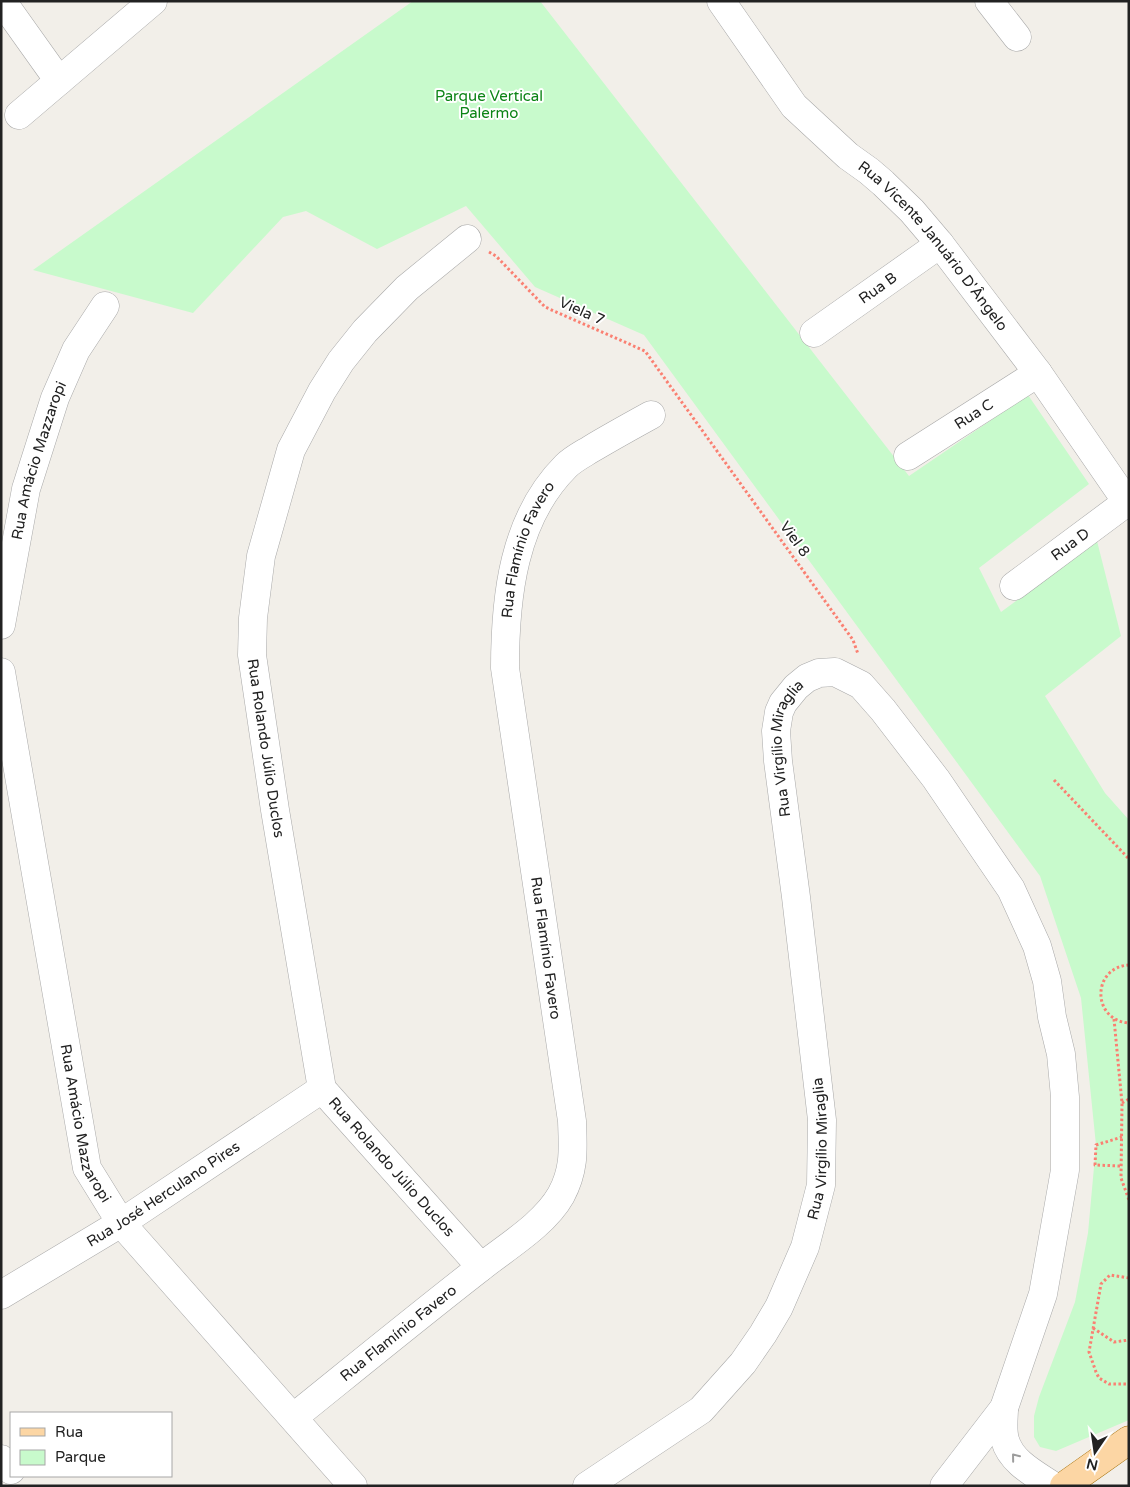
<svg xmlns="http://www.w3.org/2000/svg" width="1130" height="1487" font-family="'Varela Round',sans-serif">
	<rect width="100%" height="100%" fill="#f2efe9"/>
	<polygon fill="#c8facc" points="413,1 540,1 909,476 1028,395 1089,484 979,568 1001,612 1097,541 1121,636 1045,696 1105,793 1129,820 1129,1420 1056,1451 1040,1447 1034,1437 1034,1416 1039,1397 1075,1302 1088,1233 1096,1145 1081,998 1040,876 644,335 535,287 466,206 377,249 306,211 283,217 193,313 33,270"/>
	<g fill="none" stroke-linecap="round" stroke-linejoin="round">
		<g stroke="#a9a9a9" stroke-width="29">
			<g id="minor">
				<polyline points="2,1 59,81"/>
				<path id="s1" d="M721,1l73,105 54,50 21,15 14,12 29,28 28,33 98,129 91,132"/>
				<polyline points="989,1 1017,37"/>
				<polyline points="19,115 153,1"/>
				<path id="s2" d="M467,239l-60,49 -42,43 -24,30 -19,30 -31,59 -30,106 -8,62 -1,37 23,155 47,279 159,178"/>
				<path id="s3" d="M814,333l126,-89"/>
				<path id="s4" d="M908,456l130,-83"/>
				<path id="s5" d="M1014,586l113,-84"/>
				<path id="s6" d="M1,625l25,-136 29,-91 21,-48 29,-44"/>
				<path id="s7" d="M1,672l86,496 34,55 232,263"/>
				<path id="s8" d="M1,1295l120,-72 201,-134"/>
				<path d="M1004,1408c0,9 -2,22 1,32 6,22 30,34 48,46"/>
				<path id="s9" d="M294,1417c62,-50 123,-100 186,-149 26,-21 64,-43 81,-73 14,-26 12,-46 11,-74l-67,-453c0,-71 8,-149 61,-202 7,-7 17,-12 25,-17 20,-12 40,-23 60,-34"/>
				<polyline points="1,1459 11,1470"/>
				<path id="s10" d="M587,1486l114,-76 42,-47 20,-29 16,-27 26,-60 16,-62 1,-65 -26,-223 -18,-136 -2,-30 3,-19 4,-9 13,-16 11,-9 12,-5 16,-1 26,13 22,25 53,69 75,110 26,57 10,35 5,36 9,37 4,43v73l-22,124 -39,114 -60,78"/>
			</g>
		</g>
		<g stroke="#a06b00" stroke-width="29">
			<polyline id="major" points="1064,1486 1129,1440"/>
		</g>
		<g stroke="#fa8072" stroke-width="3" stroke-dasharray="2.5 2.5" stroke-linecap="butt">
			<polyline points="489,252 496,256 545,307 645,351 853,640 858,654"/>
			<polyline points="1054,780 1129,859"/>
			<path d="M1129,965c-37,2 -38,55 0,58"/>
			<polyline points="1114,1019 1122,1103 1121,1178 1129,1200"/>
			<polyline points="1122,1103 1129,1099"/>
			<polyline points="1120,1166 1095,1165 1096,1145 1122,1137"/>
			<polyline points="1129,1278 1110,1275 1101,1284 1089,1352 1096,1372 1099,1378 1109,1384 1129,1384"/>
			<polyline points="1093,1328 1114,1342 1129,1340"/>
		</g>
		<use href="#minor" stroke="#fff" stroke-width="28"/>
		<use href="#major" stroke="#fcd6a4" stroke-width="28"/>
	</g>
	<defs><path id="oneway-chevron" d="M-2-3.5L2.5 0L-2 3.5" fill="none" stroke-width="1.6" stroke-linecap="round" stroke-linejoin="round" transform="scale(1.25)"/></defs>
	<use stroke="#9c9c9c" href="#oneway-chevron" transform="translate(1015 1457) rotate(-129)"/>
	<g text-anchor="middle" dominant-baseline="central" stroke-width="4" stroke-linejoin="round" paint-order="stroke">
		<g font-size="15" fill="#0c8416" stroke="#fff">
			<text x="489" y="96">Parque Vertical<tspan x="489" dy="17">Palermo</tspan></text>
		</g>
		<g font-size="15" fill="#222" stroke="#fff">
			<text stroke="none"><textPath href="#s1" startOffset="326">Rua Vicente Januário D'Ângelo</textPath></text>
			<text stroke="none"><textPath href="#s3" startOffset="78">Rua B</textPath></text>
			<text transform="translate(582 311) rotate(24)">Viela 7</text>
			<text stroke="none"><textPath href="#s4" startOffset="78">Rua C</textPath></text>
			<text stroke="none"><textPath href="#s6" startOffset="169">Rua Amácio Mazzaropi</textPath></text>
			<text transform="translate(795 539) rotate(54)">Viel 8</text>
			<text stroke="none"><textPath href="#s5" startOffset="70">Rua D</textPath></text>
			<text stroke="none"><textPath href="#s9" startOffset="1004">Rua Flamínio Favero</textPath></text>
			<text stroke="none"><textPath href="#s2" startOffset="582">Rua Rolando Júlio Duclos</textPath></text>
			<text stroke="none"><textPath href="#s10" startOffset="838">Rua Virgílio Miraglia</textPath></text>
			<text transform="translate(546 948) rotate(82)">Rua Flamínio Favero</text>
			<text stroke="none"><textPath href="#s7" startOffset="460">Rua Amácio Mazzaropi</textPath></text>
			<text stroke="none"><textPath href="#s10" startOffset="432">Rua Virgílio Miraglia</textPath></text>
			<text stroke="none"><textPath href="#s2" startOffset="1032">Rua Rolando Júlio Duclos</textPath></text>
			<text stroke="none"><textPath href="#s8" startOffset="191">Rua José Herculano Pires</textPath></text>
			<text stroke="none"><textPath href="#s9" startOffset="134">Rua Flamínio Favero</textPath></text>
		</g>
	</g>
	<rect width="1130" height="1487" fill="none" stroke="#222222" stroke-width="5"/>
	<rect x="10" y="1412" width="162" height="65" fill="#ffffff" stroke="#a7a7a7"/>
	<rect x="20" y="1428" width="25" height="8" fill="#fcd6a4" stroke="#a7a7a7"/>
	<text x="55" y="1437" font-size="15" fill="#222222">Rua</text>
	<rect x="20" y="1450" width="25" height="15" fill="#c8facc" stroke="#a7a7a7"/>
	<text x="55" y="1462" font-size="15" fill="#222222">Parque</text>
	<g transform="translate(1095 1452) rotate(193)" stroke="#ffffff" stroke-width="4" paint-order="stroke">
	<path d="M0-4L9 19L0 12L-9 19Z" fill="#222222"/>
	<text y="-8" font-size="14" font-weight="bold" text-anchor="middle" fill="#222222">N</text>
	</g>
</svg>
